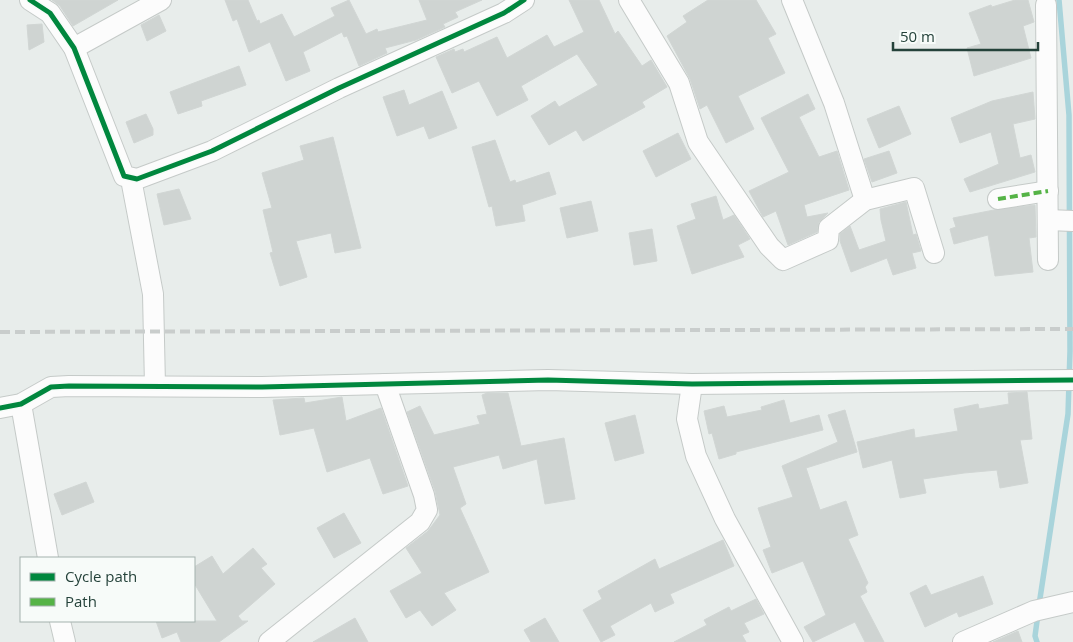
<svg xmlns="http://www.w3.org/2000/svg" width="1073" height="642" font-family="'Open Sans',sans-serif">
	<rect width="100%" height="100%" fill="#e8edeb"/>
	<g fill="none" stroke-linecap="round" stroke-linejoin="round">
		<g stroke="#a9d4db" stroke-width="5.5">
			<polyline points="1039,605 1068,414 1070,351 1069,115 1059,0"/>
			<polyline points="1037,642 1035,636 1038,614"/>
		</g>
	</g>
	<g fill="#cfd4d2" stroke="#d1d6d4">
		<polygon points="52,0 118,0 73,26 60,6"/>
		<polygon points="225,0 248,0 257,21 259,20 260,24 282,14 294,37 335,16 331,8 349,0 366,34 377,29 378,32 427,20 419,0 482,0 455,12 458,17 443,24 445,27 416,40 385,48 387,53 359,66 347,36 344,37 342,32 303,52 310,71 286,81 270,42 249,52 237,19 233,21"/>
		<polygon points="569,0 599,0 615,34 618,31 642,66 651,60 667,87 642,102 645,107 583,141 576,130 549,145 531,116 555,101 559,107 598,85 577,54 521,86 528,100 497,116 479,81 452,93 436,57 454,49 455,52 463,49 464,52 497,37 507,58 547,35 554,47 584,32"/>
		<polygon points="708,0 756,0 776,34 768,38 785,73 738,96 754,129 726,143 707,105 700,109 690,79 667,36 687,22 683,16"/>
		<polygon points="1015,0 1028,0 1034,22 1023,26 1031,58 974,76 967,48 981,44 969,13 991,5 992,7"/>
		<polygon points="159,15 166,31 147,41 141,25"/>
		<polygon points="42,24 44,42 29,50 27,25"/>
		<polygon points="239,66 246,85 201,101 202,106 178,114 170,92"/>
		<polygon points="404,90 409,105 442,91 457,128 429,139 424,126 397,136 383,97"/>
		<polygon points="1033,92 1035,119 1013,124 1020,158 1031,155 1035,172 970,192 964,179 999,164 991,132 960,143 951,118 992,101"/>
		<polygon points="808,94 815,109 799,117 819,157 837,151 849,190 804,205 807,217 828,213 819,222 817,232 788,245 776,211 763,217 749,191 789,172 761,118"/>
		<polygon points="899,106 911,134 879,148 867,119"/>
		<polygon points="146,114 153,129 153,135 134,143 126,122"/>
		<polygon points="678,133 691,159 656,177 643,151"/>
		<polygon points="333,137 361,248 335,253 331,233 296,241 307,277 280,286 270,253 273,252 263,210 272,208 262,173 304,160 300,146"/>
		<polygon points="495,140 510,182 515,180 516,183 549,172 556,194 522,205 525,221 496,226 492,206 489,207 472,147"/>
		<polygon points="889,151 897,173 872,182 864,159"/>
		<polygon points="179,189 191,219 164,225 157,194"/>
		<polygon points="716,196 723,220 734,215 750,239 738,245 744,257 692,274 677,226 696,219 691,204"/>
		<polygon points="591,201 598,231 567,238 560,208"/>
		<polygon points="906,202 913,235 916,234 921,251 912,253 916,268 893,275 887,258 851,272 840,241 840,234 850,226 859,250 886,241 881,220 880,209"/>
		<polygon points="1035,205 1036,237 1029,238 1033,272 995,276 988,235 954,244 950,229 956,227 953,218 994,210"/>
		<polygon points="652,229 657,261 634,265 629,233"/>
		<polygon points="1027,392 1032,439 1020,440 1028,483 1000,488 997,470 964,473 923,479 926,493 900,498 892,460 863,468 857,442 914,429 915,438 958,431 954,409 978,404 979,409 1009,404 1008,393"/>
		<polygon points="487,393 508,393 521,446 564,438 575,499 545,504 537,459 503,469 499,455 453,467 466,504 460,508 489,572 444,593 456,610 432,626 420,610 406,618 390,591 422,573 406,548 428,531 440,515 435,491 407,412 420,406 434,435 480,424 477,416 487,414 482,395"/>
		<polygon points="342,397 346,421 381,408 408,486 383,494 370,458 327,472 314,428 280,435 273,400 304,398 305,403"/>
		<polygon points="784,400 790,423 819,415 823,430 736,452 736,454 719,459 712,433 709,434 704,411 724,406 727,417 762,410 761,407"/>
		<polygon points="845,410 857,452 806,468 820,510 846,501 858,535 848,539 868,583 865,587 867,592 860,596 884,642 865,642 855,622 813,642 804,627 826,615 803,561 772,573 763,550 771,547 758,508 793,497 782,466 838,442 828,415"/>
		<polygon points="635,415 644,453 615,461 605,423"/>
		<polygon points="86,482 94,502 62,515 54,494"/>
		<polygon points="344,513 361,543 334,558 317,528"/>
		<polygon points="723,540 734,566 670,594 674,603 655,612 651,603 610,626 615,635 601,642 583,610 602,599 598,591 655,559 659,569"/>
		<polygon points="253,548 267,564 261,568 275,584 238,616 242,621 248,621 219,642 181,642 177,632 162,638 156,621 217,621 194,583 194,567 212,556 223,574"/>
		<polygon points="983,576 993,604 959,617 957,612 925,627 910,593 926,585 931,595"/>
		<polygon points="756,599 764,614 744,623 749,632 742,635 746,642 674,642 707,625 704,620 729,607 731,611"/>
		<polygon points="355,618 368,642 313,642"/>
		<polygon points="545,618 559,642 531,642 524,630"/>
		<polygon points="1018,631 1022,642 993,642"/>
	</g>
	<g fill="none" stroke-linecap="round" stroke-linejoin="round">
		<g stroke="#c5cac8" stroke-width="22">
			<g id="minor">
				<polyline points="30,0 50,13 74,48 124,176 137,179 212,151 339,88 504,13 524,0"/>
				<polyline points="629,0 679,83 698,142 769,246 783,260 828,240 829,228 865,200 914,188 934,253"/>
				<polyline points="792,0 834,103 865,200"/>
				<polyline points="1046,5 1048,260"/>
				<polyline points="74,48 161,0"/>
				<polyline points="131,179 153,294 155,386"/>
				<polyline points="998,199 1048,191"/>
				<polyline points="1048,220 1073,221"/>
				<polyline points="692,384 687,419 696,456 725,519 793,642"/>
				<polyline points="21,404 48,558"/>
				<polyline points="0,408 21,404 51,387 69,386 262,387 548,380 692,384 1073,380"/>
				<polyline points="60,621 65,642"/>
				<polyline points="269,642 420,522 427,510 424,495 385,384"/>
				<polyline points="963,642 1034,611 1073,602"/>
			</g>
		</g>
		<use href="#minor" stroke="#fcfcfc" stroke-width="20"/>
		<polyline stroke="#c9cdcc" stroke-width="4" stroke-dasharray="10 5" stroke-linecap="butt" points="0,332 1073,329"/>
		<polyline stroke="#55b346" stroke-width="4" stroke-dasharray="8 4" stroke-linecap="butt" points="998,199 1048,191"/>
		<g stroke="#f7fbf9" stroke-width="8">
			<g id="cycleway">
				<polyline points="30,0 50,13 74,48 124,176 137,179 212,151 339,88 504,13 524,0"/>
				<polyline points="0,408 21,404 51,387 69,386 262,387 548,380 692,384 1073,380"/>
			</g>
		</g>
		<use href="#cycleway" stroke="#00873e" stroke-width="5"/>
	</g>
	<rect x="20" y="557" width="175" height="65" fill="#f7fbf9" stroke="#a3b1ad"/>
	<rect x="30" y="573" width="25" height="8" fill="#00873e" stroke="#a3b1ad"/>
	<text x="65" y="582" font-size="15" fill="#24423a">Cycle path</text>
	<rect x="30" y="598" width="25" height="8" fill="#55b346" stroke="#a3b1ad"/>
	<text x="65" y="607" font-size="15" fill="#24423a">Path</text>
	<path d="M893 42v8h145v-8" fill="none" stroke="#24423a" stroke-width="2.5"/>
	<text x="900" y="42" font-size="15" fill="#24423a" stroke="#f7fbf9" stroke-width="4" paint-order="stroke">50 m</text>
</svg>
